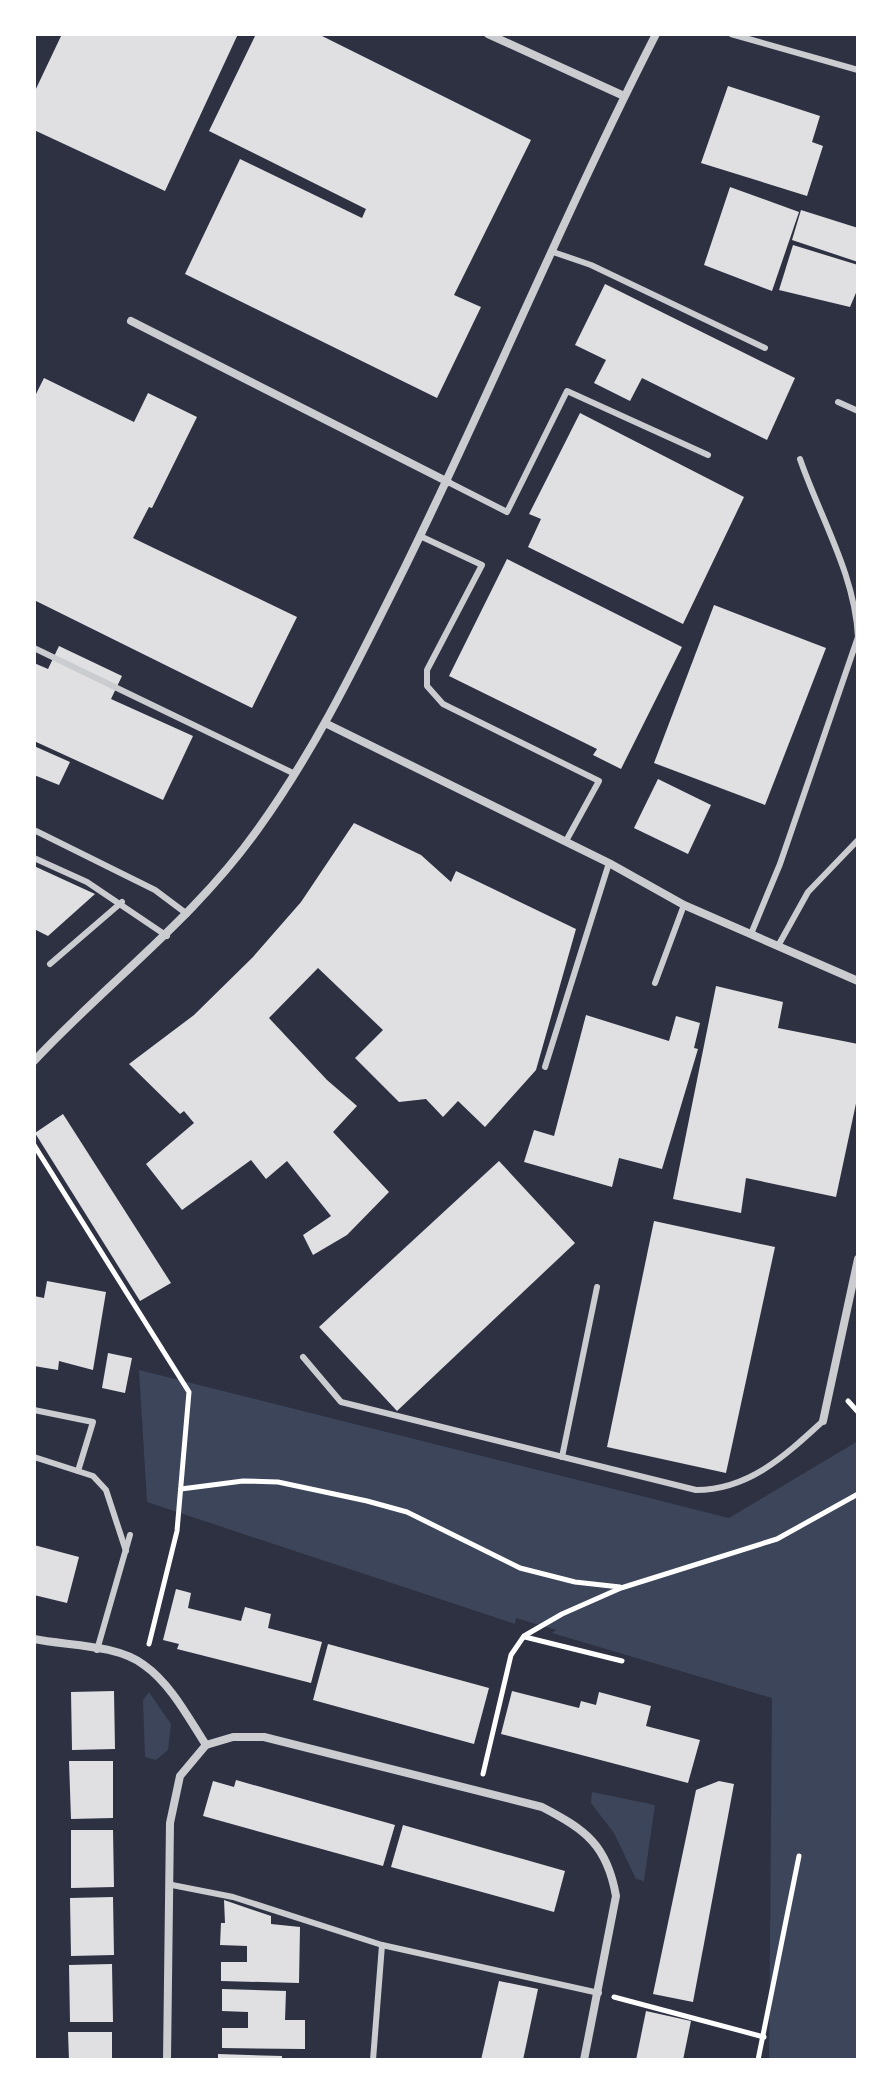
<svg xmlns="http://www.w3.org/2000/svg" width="892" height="2094" font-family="'Archivo Narrow',sans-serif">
	<rect width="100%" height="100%" fill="#2d3142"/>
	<g fill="#3c4559">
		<polygon points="139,1370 729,1518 858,1441 858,2060 769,2060 772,1698 552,1633 556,1630 516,1618 515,1624 147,1502"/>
		<polygon points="149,1692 171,1724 168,1750 156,1760 145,1757 143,1700"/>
		<polygon points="592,1792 655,1805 644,1881 636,1879 614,1833 591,1803"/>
	</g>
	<g fill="#e0e0e3">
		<polygon points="62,34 238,34 165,191 34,130 34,93"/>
		<polygon points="256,34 318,34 531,140 454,295 481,307 437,398 185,274 240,159 362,218 366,209 209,131"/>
		<polygon points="728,86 820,116 812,142 823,146 807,196 701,163"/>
		<polygon points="730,187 799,212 772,291 704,265"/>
		<polygon points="801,210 858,228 858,262 792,240"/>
		<polygon points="793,245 858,265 858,288 850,307 779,290"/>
		<polygon points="605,284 795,378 767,440 642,378 630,401 594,383 606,360 575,345"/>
		<polygon points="44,378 134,422 148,393 197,417 152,508 149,507 133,538 297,617 252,708 34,600 34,398"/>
		<polygon points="580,413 744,497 683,624 528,547 541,519 529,514"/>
		<polygon points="507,559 682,647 621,769 593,755 597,749 449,676"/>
		<polygon points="714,605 826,648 765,805 654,763"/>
		<polygon points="59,646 122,676 111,699 193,736 163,800 34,741 34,663 48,669"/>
		<polygon points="34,746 70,762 59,785 34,775"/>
		<polygon points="658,779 711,805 688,854 634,828"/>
		<polygon points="354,823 421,855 451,882 456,871 576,929 536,1070 485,1127 458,1101 443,1117 426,1099 399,1102 355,1058 383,1030 318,968 269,1018 327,1080 357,1106 333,1132 389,1192 347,1235 313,1255 303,1235 331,1216 287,1161 266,1179 251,1160 182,1210 146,1164 194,1123 184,1111 180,1114 129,1064 194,1015 253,957 301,902"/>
		<polygon points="34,866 95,894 48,936 34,929"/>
		<polygon points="716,986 783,1002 778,1028 858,1044 858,1094 836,1197 746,1178 741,1213 673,1199"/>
		<polygon points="586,1015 669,1041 676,1016 700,1023 694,1048 698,1049 662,1169 619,1158 612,1187 524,1162 534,1130 554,1136"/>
		<polygon points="63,1114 171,1283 140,1301 35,1133"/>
		<polygon points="499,1161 575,1243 397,1411 319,1327"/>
		<polygon points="654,1221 775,1247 726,1473 607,1447"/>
		<polygon points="47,1281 106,1292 93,1370 59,1361 58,1370 34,1366 34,1296 44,1298"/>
		<polygon points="108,1353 132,1358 125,1393 102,1388"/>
		<polygon points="34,1545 79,1557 67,1603 34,1595"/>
		<polygon points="176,1589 191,1593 188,1608 241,1621 245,1607 271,1614 268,1628 322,1642 311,1683 177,1649 179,1644 163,1640"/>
		<polygon points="328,1644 489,1688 474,1744 313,1700"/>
		<polygon points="114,1691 115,1749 72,1750 71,1692"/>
		<polygon points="512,1691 579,1708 581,1701 596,1705 599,1692 651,1706 646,1726 700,1740 688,1783 501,1734"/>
		<polygon points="69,1761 113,1761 113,1818 71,1819"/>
		<polygon points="236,1780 395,1825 383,1866 203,1816 213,1781 234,1787"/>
		<polygon points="719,1781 734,1784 693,2002 653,1994 696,1790"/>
		<polygon points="403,1825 565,1871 554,1912 391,1867"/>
		<polygon points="71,1830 113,1830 114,1887 71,1888"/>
		<polygon points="113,1897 114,1955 71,1956 70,1898"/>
		<polygon points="224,1900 271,1916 271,1924 300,1927 299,1983 221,1981 221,1962 247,1962 247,1946 220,1945 221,1923 225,1923"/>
		<polygon points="112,1964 113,2022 70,2022 69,1965"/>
		<polygon points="499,1981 538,1989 523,2060 481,2060"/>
		<polygon points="222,1989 286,1991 285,2020 305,2020 305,2049 222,2048 222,2028 248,2028 248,2012 222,2011"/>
		<polygon points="646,2011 691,2021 683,2060 636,2060"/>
		<polygon points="68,2032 112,2032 112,2060 69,2060"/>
		<polygon points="218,2054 282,2056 282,2060 218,2060"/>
	</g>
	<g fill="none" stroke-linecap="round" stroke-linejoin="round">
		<g stroke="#fff" stroke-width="5">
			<polyline points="34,1145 189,1392 177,1531 149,1644"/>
			<polyline points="848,1401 858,1412"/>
			<polyline points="181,1489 243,1481 278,1482 367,1501 407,1512 520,1568 575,1582 620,1587"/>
			<polyline points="525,1637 622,1661"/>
			<polyline points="483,1774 511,1655 524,1636 562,1614 621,1588 777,1539 858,1494"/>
			<polyline points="614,1997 764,2037"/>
			<polyline points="758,2060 799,1856"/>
		</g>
		<g stroke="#caccd0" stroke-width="6">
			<polyline points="731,34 858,70"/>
			<polyline points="553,252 591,265 765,348"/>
			<polyline points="838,402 858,411"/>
			<polyline points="448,482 507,512 567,391 708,455"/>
			<polyline points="420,536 482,565 427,670 427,686 443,704 599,781 566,841"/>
			<polyline points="34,648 295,774"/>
			<polyline points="34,830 155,890 187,914"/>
			<polyline points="34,858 87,882 167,936"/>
			<path d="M751,934l29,-70 78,-227c-3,-62 -38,-120 -58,-178"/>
			<polyline points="778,946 808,892 858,840"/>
			<polyline points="50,964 122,902"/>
			<polyline points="655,983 684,905"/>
			<polyline points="545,1067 609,863"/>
			<path d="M303,1357l38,45 355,88c53,0 90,-35 127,-69"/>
			<polyline points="34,1410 93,1422 78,1471"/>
			<polyline points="34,1457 93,1476 106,1490 126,1551"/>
			<polyline points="562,1457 597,1287"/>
			<polyline points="97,1650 130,1535"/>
			<polyline points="172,1885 233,1897 382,1945 599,1993"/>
			<polyline points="373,2060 382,1945"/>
		</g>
		<g stroke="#caccd0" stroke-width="8">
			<polyline points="488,34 624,96"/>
			<polyline points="131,321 448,482"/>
			<polyline points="327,724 609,863 684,905 858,981"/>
			<path d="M34,1061c74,-79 161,-143 224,-232 59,-82 101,-170 146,-260 87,-177 162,-359 252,-535"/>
			<polyline points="823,1421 858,1259"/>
			<path d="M34,1639c34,7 82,5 110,26 27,19 45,54 62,80l-26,31 -10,47 -3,237"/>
			<path d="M206,1745l27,-8h31l278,70c44,23 65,38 74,89l-32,164"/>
		</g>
	</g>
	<rect width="892" height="2094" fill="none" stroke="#ffffff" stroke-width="72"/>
</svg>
